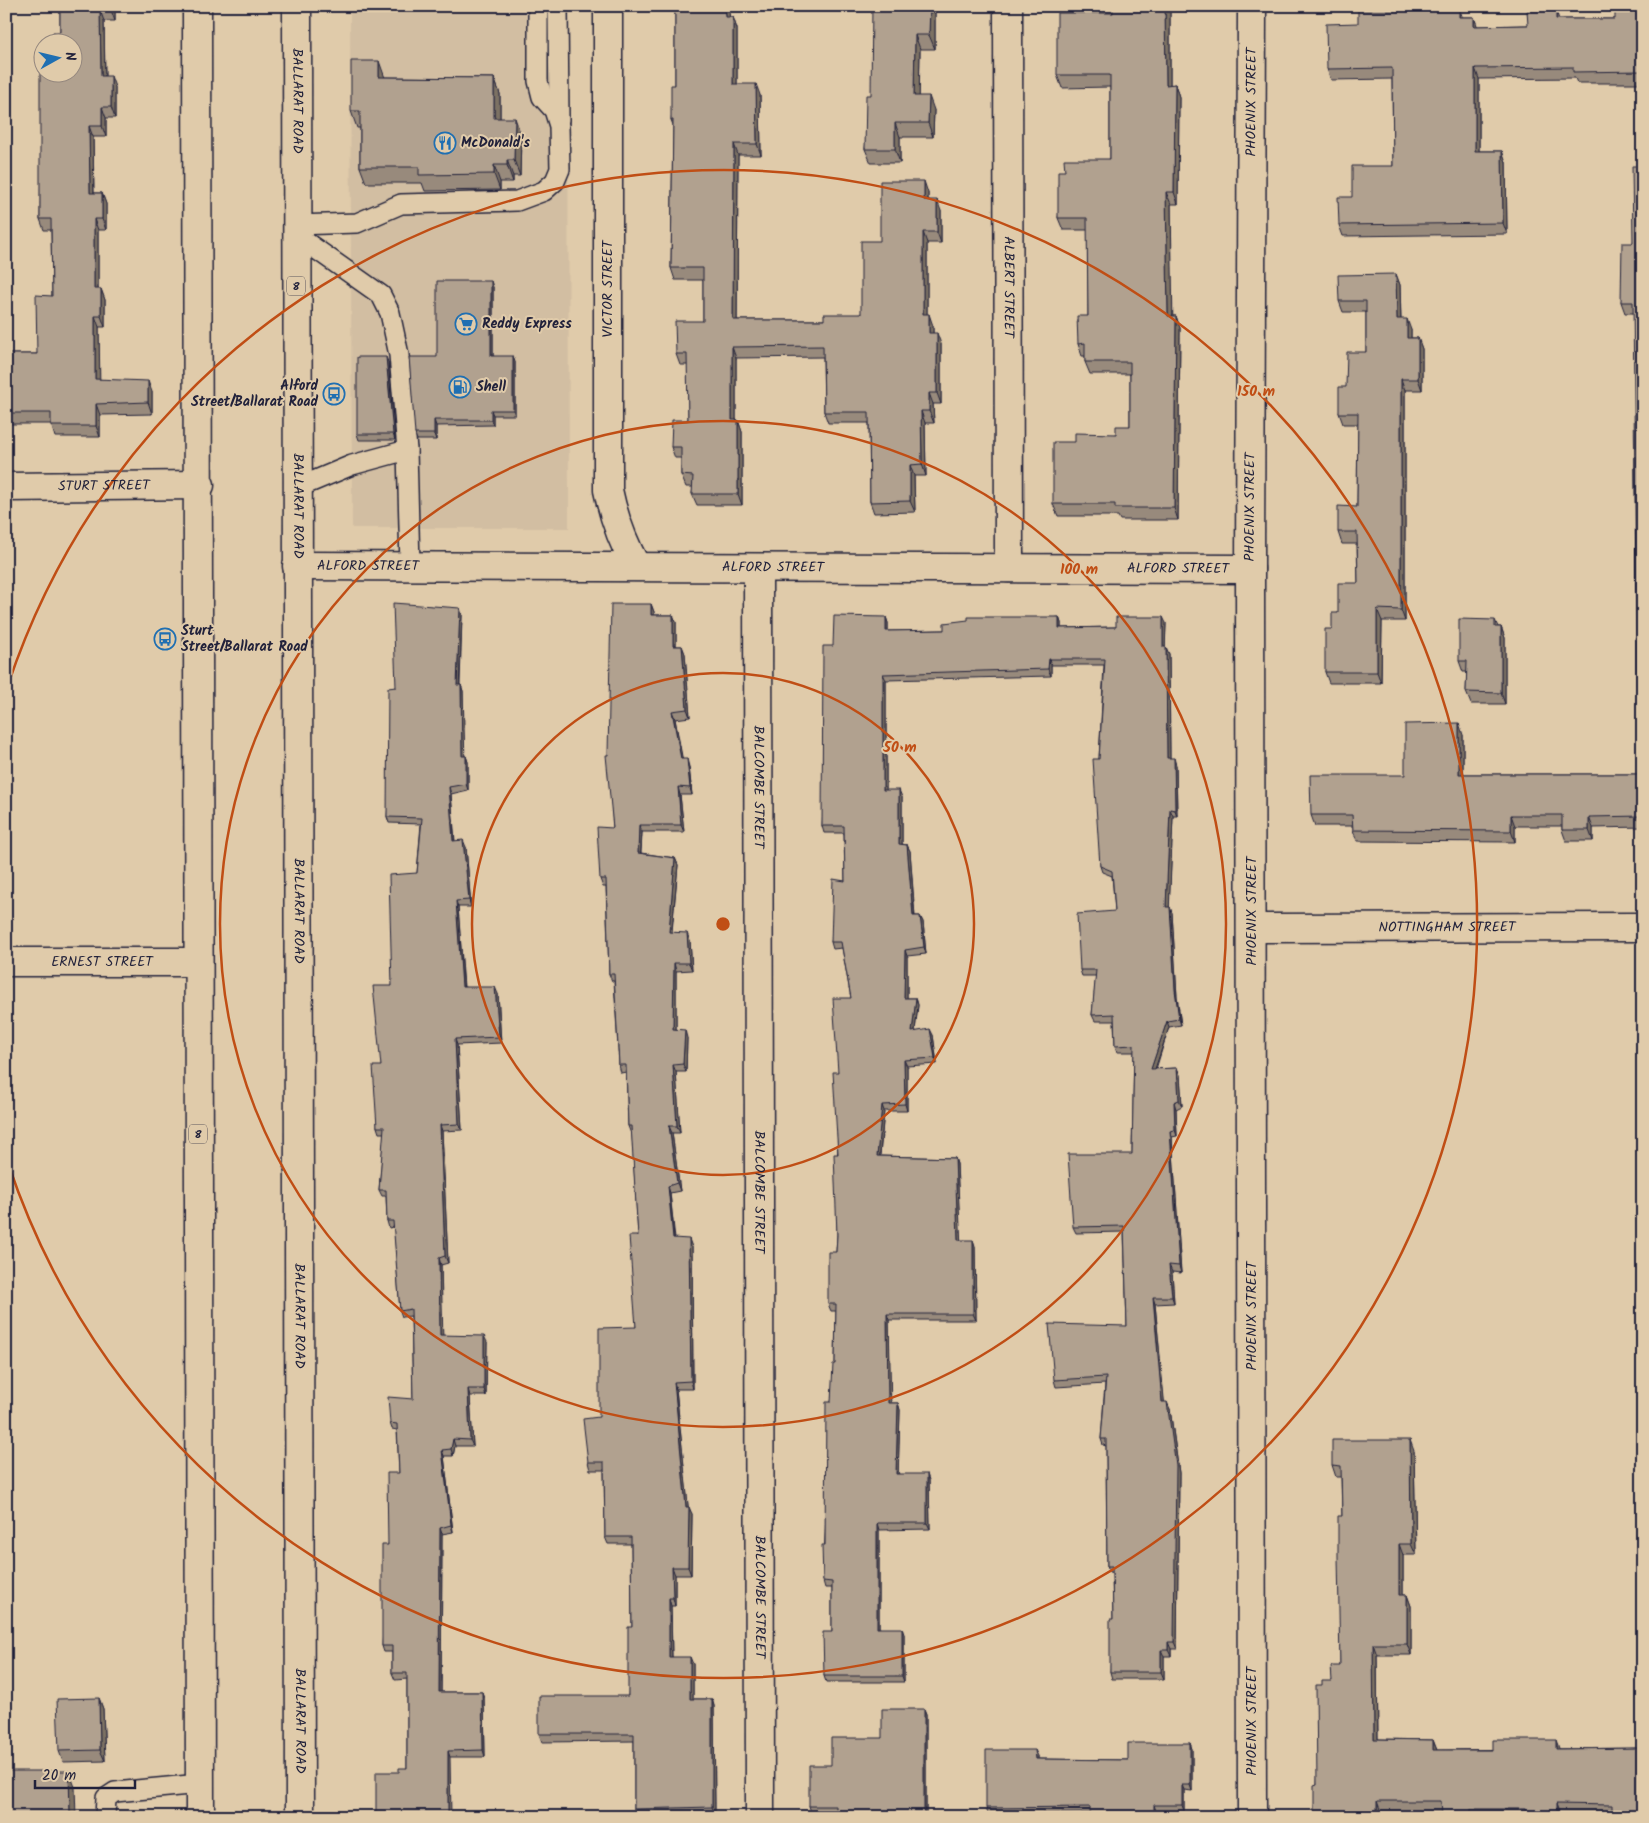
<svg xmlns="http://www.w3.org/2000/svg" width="1649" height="1823" font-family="Kalam,sans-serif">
	<rect width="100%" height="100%" fill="#e0cbaa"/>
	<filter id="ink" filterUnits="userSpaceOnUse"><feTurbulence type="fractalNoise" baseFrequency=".02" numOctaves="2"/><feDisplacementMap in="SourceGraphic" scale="10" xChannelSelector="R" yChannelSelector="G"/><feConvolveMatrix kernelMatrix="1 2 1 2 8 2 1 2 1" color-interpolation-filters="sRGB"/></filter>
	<g filter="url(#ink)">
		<polygon fill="#d2bea2" points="350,6 568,6 569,528 352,528"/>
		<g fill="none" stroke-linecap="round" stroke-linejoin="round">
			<g stroke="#22223b" stroke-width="22">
				<g id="service">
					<polyline points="558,6 559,120"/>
					<polyline points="296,225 357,223 401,204 517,201 544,191 555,181 560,169 559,126 554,110 542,97 538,81 538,6"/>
					<polyline points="296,235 381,295 390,313 399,355 407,450 410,566"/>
					<polyline points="297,488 352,465 407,450"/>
					<polyline points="105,1817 106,1798 115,1792 200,1784"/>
				</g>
			</g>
			<g stroke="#22223b" stroke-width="31">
				<g id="minor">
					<path d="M608,6v484c6,29 14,51 28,76"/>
					<path id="s1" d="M1008,6l1,562"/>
					<path id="s2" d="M6,487l194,-2"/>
					<path id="s3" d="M297,566l953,3"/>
					<path id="s4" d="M758,568l2,1249"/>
					<path id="s5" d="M1252,928l391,-1"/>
					<path id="s6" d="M6,962h191"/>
					<path id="s7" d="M1252,1817l-2,-1248 2,-563"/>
				</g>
			</g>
			<g stroke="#22223b" stroke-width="31">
				<g id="trunk">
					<polyline points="197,6 200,1817"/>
					<path id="s8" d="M297,6l3,1811"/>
				</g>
			</g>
			<use href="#service" stroke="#e0cbaa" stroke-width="19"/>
			<use href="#minor" stroke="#e0cbaa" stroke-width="28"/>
			<use href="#trunk" stroke="#e0cbaa" stroke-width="28"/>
		</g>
		<g fill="#988a7b" stroke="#22223b">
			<polygon points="60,6 115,6 115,21 104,21 105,76 115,87 115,118 106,118 106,137 93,137 94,193 102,193 106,204 106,230 98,230 98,289 101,289 105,300 105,327 99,327 99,379 152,392 152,414 100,415 100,437 55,437 51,424 6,424 6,354 37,354 52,296 51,230 44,230 40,219 42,72 60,32"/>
			<polygon points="673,6 729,6 729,17 733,17 737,29 737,84 760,95 761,155 738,155 737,320 824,320 861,314 880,241 928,193 928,200 941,211 941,243 927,243 927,314 933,326 933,333 941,344 941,404 933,404 934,423 925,423 926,476 914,476 915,512 874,513 870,502 869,423 828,423 824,412 823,357 736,358 736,420 738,420 742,432 742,505 697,505 692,494 693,487 686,487 681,475 681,458 675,458 671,447 688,420 688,365 680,365 676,354 703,321 703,280 675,280 671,268 673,125 671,120 675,85 675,9"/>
			<polygon points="935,6 935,49 920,49 919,96 934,110 933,137 900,137 900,163 871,163 865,149 871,95"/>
			<polygon points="1113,6 1170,6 1170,85 1175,84 1179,97 1178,204 1171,204 1172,316 1176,316 1180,328 1178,520 1120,520 1118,516 1058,516 1053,504 1075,442 1116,434 1130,426 1130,374 1090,374 1085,362 1085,356 1082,356 1078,344 1088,316 1088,230 1063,230 1058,218 1065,171 1110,159 1110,87 1062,88 1057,75 1113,13"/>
			<polygon points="1405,10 1462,17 1474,17 1477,26 1528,25 1559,19 1615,19 1643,11 1643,83 1577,83 1575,78 1479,79 1479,151 1502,151 1506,162 1507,234 1343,236 1339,225 1352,197 1393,166 1392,79 1331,80 1327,69 1358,23"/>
			<polygon points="384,77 494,78 500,94 500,118 521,135 520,176 513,176 513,182 500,182 500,190 425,191 422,183 366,183 360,167 360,128 357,128 351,111"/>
			<polygon points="1643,166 1643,697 1641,697 1637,685 1634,313 1625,313 1621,302 1633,243"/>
			<polygon points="1396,274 1400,285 1401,319 1411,330 1411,338 1418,338 1422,349 1422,390 1405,390 1405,621 1382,621 1381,683 1329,683 1325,672 1332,629 1338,613 1358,583 1357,544 1342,544 1338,532 1357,507 1358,424 1343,424 1339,413 1346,387 1366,352 1366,312 1343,312 1339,301"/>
			<polygon points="493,287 493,356 515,362 515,415 493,415 493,425 436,426 436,440 417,440 415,434 437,357"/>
			<polygon points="388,362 395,440 359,440 357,434"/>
			<polygon points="651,604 654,612 654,615 673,615 676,622 676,646 682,646 685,654 690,717 675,719 682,759 689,767 692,795 680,795 684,832 642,832 641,853 675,858 678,865 672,932 690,941 692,970 676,971 676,1029 687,1038 686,1072 676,1072 680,1133 672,1133 680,1191 670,1193 675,1239 692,1247 693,1389 676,1389 688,1507 692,1514 691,1575 675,1575 675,1606 671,1606 672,1657 693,1664 693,1699 712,1699 714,1706 715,1814 636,1816 634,1809 634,1741 542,1742 539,1734 628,1696 632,1627 631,1544 608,1544 605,1537 604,1470 590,1470 588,1462 599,1417 636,1327 638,1236 632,1134 631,1134 628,1126 626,1072 621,1073 619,1065 614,981 612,981 609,974 606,887 603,887 600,879 613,828 608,755"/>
			<polygon points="462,615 460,685 461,685 463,691 464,756 466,756 468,762 468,790 451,794 455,841 466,847 471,907 458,907 464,987 498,994 501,1043 457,1045 462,1130 442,1131 448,1263 441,1265 442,1335 487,1342 486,1396 470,1396 473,1446 455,1446 453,1456 444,1456 453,1532 442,1534 441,1692 482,1692 484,1698 485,1757 450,1757 399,1772 407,1768 407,1679 395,1680 392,1673 392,1652 384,1652 382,1646 388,1545 399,1473 397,1430 392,1429 390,1423 413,1399 411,1316 402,1317 400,1311 394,1227 389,1228 387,1221 386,1196 382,1196 379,1190 384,1133 379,1133 377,1127 381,1066 392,986 417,873 421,824 389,823 387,817 396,687"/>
			<polygon points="886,617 888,623 888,631 944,630 1059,617 1061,623 1061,628 1116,627 1166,623 1165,647 1169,654 1170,758 1176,765 1177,816 1173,816 1169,907 1170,907 1172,913 1177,997 1181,1025 1169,1027 1156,1069 1177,1068 1180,1075 1182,1106 1176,1109 1177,1136 1172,1137 1181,1273 1172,1272 1174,1303 1155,1304 1164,1402 1170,1409 1179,1473 1177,1649 1171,1649 1171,1656 1164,1656 1164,1679 1112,1679 1110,1672 1113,1619 1112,1572 1109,1572 1107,1566 1106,1446 1103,1445 1101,1439 1105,1384 1056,1387 1054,1380 1127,1326 1124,1232 1076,1233 1073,1227 1132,1154 1134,1052 1117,1052 1115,1046 1114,1021 1095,1021 1092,1015 1096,976 1082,976 1080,970 1115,911 1112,876 1102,872 1100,866 1099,759 1104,665 1051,665 1051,676 886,680 886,790 902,797 902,844 907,845 910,851 915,916 920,916 923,922 926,954 907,956 907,998 916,998 918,1005 915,1031 933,1035 937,1064 907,1066 907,1111 884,1111 880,1156 955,1158 957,1164 960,1240 975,1247 976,1320 889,1320 890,1403 898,1403 900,1410 898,1474 929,1480 930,1529 879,1530 879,1628 904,1634 904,1682 826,1682 824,1676 832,1632 832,1588 825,1588 823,1581 831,1402 835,1364 836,1311 831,1311 828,1304 836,1252 837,1235 838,1072 851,998 842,948 833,949 831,942 845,881 844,833 824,833 822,826 833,646"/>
			<polygon points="1495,620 1498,627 1501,627 1505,638 1505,704 1471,704 1466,692 1467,672 1463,672 1459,661"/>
			<polygon points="1463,735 1463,774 1643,774 1643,827 1593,828 1593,841 1566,841 1562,830 1562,826 1515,826 1515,842 1357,841 1353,830 1353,826 1315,826 1311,815 1405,775"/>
			<polygon points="1414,1451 1416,1555 1403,1555 1403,1595 1407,1595 1411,1606 1411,1655 1377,1655 1378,1739 1433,1740 1437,1750 1643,1748 1643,1817 1560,1815 1560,1817 1442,1817 1442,1812 1381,1812 1381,1817 1314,1817 1317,1785 1322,1685 1332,1681 1340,1666 1342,1516 1341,1477 1336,1477 1332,1465"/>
			<polygon points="99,1698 103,1709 105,1761 63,1762 59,1751"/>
			<polygon points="924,1709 926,1714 926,1817 836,1817 836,1811 811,1812 809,1806 831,1765 882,1738"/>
			<polygon points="1190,1743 1192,1749 1192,1791 1184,1790 1184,1811 1156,1811 1156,1817 1090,1813 988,1814 986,1808 1038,1756 1038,1759 1128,1760"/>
		</g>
		<g fill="#7c7164" stroke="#22223b">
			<polygon points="111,6 115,6 115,21 111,10"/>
			<polygon points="725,6 729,6 730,29 726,17"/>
			<polygon points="930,6 935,6 935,49 929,35"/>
			<polygon points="1165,6 1170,6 1170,97 1166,85"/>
			<polygon points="1459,7 1463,19 1459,17"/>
			<polygon points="100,10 104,21 105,87 101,76"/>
			<polygon points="1556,11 1560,22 1556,19"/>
			<polygon points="733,17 737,29 737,96 733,84"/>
			<polygon points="1474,17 1478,28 1474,26"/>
			<polygon points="915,35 920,49 919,110 914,96"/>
			<polygon points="379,61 385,78 379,77"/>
			<polygon points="1475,68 1479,79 1479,163 1475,151"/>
			<polygon points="111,76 115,87 115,118 111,107"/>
			<polygon points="494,78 500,94 500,135 494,118"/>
			<polygon points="756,84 760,95 761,155 757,144"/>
			<polygon points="1175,84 1179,97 1178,204 1174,192"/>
			<polygon points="929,96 934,110 933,137 928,123"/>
			<polygon points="102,107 106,118 106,137 102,126"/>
			<polygon points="515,118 521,135 520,176 514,160"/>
			<polygon points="895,123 900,137 900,163 895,149"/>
			<polygon points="89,126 93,137 94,204 90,193"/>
			<polygon points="734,144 738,155 737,332 733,320"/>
			<polygon points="1502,151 1506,162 1507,234 1503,223"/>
			<polygon points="507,160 513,176 513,182 507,165"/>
			<polygon points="494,165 500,182 500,190 494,174"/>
			<polygon points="924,181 928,193 928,211 924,200"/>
			<polygon points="1166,192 1171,204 1173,328 1168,316"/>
			<polygon points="102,193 106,204 106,230 102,219"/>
			<polygon points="937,200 941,211 941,243 937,232"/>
			<polygon points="94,219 98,230 98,300 94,289"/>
			<polygon points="923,232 927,243 927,326 923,314"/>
			<polygon points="1396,274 1400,285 1401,330 1397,319"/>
			<polygon points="491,281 493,287 493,362 491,356"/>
			<polygon points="101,289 105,300 105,327 101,316"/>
			<polygon points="929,314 933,326 933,344 929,333"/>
			<polygon points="95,316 99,327 100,390 95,379"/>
			<polygon points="1176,316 1180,328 1178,520 1174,508"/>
			<polygon points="1407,319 1411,330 1411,349 1407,338"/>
			<polygon points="937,333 941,344 941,404 937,393"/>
			<polygon points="1418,338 1422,349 1422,390 1418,379"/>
			<polygon points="732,347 736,358 736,432 732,420"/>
			<polygon points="513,356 515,362 515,415 513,410"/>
			<polygon points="386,357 388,362 395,440 393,434"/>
			<polygon points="1401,379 1405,390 1405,621 1401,610"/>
			<polygon points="148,381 152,392 152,414 148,402"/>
			<polygon points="929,393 933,404 934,423 929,411"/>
			<polygon points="96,404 100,415 100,437 96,426"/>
			<polygon points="491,410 493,415 493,425 491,420"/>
			<polygon points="921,411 925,423 926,476 922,464"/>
			<polygon points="434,420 436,426 436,440 434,434"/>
			<polygon points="738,420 742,432 742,505 738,494"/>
			<polygon points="910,465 914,476 915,512 910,501"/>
			<polygon points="651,604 654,612 654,622 651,615"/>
			<polygon points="460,608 462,615 459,691 457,685"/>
			<polygon points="1377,609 1382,621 1381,683 1377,672"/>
			<polygon points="673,615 676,622 676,654 673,646"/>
			<polygon points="886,617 888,623 888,637 886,631"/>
			<polygon points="1059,617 1061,623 1061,634 1059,628"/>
			<polygon points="1163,617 1166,623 1165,653 1163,647"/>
			<polygon points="1501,627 1505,638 1505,704 1501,693"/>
			<polygon points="682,646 685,654 690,717 687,709"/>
			<polygon points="1166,647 1169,654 1170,765 1167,758"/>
			<polygon points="1049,659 1051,665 1051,676 1048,669"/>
			<polygon points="883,674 886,680 886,797 883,790"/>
			<polygon points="461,685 463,691 465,762 462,756"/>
			<polygon points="672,711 675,719 684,767 681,759"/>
			<polygon points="1459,723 1463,735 1463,785 1459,774"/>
			<polygon points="466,756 468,762 468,790 466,784"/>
			<polygon points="1174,758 1176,765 1177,816 1175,810"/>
			<polygon points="687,759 689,767 692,795 690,788"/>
			<polygon points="449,787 451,794 455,848 453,841"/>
			<polygon points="678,787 680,795 684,832 681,825"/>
			<polygon points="899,790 902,797 902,850 899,844"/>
			<polygon points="1170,809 1173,816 1169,914 1166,907"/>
			<polygon points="1511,815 1515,826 1515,842 1511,831"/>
			<polygon points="1589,817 1593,828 1593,841 1589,830"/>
			<polygon points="639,825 642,832 640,860 638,853"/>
			<polygon points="463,840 466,847 471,907 469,900"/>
			<polygon points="907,845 910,851 915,922 913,916"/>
			<polygon points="675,858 678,865 671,939 669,932"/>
			<polygon points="456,901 458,907 464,993 462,987"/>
			<polygon points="1170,907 1172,913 1177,997 1181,1025 1179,1019 1175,990"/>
			<polygon points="920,916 923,922 926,954 924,947"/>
			<polygon points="687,933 690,941 692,970 689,963"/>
			<polygon points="905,950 907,956 907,1005 904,998"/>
			<polygon points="674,963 676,971 676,1036 673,1029"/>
			<polygon points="495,987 498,994 501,1043 499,1037"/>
			<polygon points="916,998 918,1005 914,1038 912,1032"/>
			<polygon points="1167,1021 1169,1027 1153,1075 1151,1069"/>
			<polygon points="930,1029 933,1035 937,1064 935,1058"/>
			<polygon points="685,1030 687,1038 686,1072 683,1064"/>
			<polygon points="455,1039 457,1045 462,1130 459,1124"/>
			<polygon points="904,1060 907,1066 907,1111 905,1104"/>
			<polygon points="673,1065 676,1072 680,1133 677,1126"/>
			<polygon points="1177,1068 1180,1075 1182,1106 1179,1100"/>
			<polygon points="1174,1102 1176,1109 1177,1136 1175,1130"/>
			<polygon points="882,1105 884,1111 879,1162 877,1156"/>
			<polygon points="440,1125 442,1131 448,1263 445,1256"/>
			<polygon points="669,1126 672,1133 680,1191 677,1183"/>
			<polygon points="1170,1131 1172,1137 1181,1273 1179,1266"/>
			<polygon points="955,1158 957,1164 961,1247 958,1240"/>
			<polygon points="668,1186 670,1193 675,1246 673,1238"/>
			<polygon points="689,1239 692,1247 693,1389 691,1381"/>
			<polygon points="973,1240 975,1247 976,1320 973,1314"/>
			<polygon points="439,1258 441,1265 443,1341 440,1335"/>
			<polygon points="1169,1265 1172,1272 1174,1303 1172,1297"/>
			<polygon points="1153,1297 1155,1304 1165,1409 1162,1402"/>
			<polygon points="887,1314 889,1320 891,1410 888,1403"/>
			<polygon points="484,1336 487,1342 486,1396 484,1389"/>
			<polygon points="674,1382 676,1389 689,1514 686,1507"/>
			<polygon points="468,1389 470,1396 473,1446 470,1440"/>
			<polygon points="1167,1402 1170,1409 1179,1473 1177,1649 1174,1642"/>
			<polygon points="898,1403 900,1410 898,1480 896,1474"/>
			<polygon points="453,1439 455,1446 453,1456 451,1449"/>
			<polygon points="1410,1440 1414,1451 1416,1555 1411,1544"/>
			<polygon points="442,1450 444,1456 453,1532 451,1525"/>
			<polygon points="927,1474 929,1480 930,1529 927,1523"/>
			<polygon points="689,1507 692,1514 691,1575 688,1567"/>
			<polygon points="877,1523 879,1530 879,1634 877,1628"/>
			<polygon points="440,1528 442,1534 441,1698 439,1692"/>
			<polygon points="1399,1544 1403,1555 1403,1607 1399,1595"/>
			<polygon points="672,1567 675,1575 675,1606 673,1598"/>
			<polygon points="1407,1595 1411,1606 1411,1655 1407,1644"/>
			<polygon points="669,1598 671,1606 672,1664 669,1657"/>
			<polygon points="902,1628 904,1634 904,1682 902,1676"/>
			<polygon points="1168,1642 1171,1649 1171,1656 1168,1650"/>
			<polygon points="1373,1644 1377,1655 1378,1751 1374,1739"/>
			<polygon points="1161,1650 1164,1656 1164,1679 1161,1672"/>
			<polygon points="690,1657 693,1664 693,1706 690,1699"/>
			<polygon points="482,1692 484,1698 485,1757 483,1750"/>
			<polygon points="99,1698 103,1709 105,1761 100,1750"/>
			<polygon points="712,1699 714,1706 715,1814 712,1807"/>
			<polygon points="924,1709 926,1714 926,1817 925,1817 924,1814"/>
			<polygon points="1433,1740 1437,1751 1433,1750"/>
			<polygon points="1556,1740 1560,1751 1556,1749"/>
			<polygon points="1190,1743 1192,1749 1192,1791 1190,1785"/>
			<polygon points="1035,1750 1038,1756 1038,1765 1036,1759"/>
			<polygon points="448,1751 450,1757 451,1817 448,1817"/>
			<polygon points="69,1771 75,1787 76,1817 70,1817"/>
			<polygon points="1182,1785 1184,1790 1184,1811 1182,1805"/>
			<polygon points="1377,1801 1381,1812 1381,1817 1379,1817 1377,1812"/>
			<polygon points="1556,1804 1560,1815 1560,1817 1556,1817"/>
			<polygon points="1154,1805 1156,1811 1156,1817 1154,1817"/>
		</g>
		<g fill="#b1a18f" stroke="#22223b">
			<polygon points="60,6 111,6 111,10 100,10 101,76 111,76 111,107 102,107 102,126 89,126 90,193 102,193 102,219 94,219 94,289 101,289 101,316 95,316 95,379 148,381 148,402 96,404 96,426 51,426 51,413 6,413 6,354 37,354 36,295 52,296 51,219 40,219 40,48 42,48 42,72 72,72 72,42 53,42 53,32 60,32"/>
			<polygon points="675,6 725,6 726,17 733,17 733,84 756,84 757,144 734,144 733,320 824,320 824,314 861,314 861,241 880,241 880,181 924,181 924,200 937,200 937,232 923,232 923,314 929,314 929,333 937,333 937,393 929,393 929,411 921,411 922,464 910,465 910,501 870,502 869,412 824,412 823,346 732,347 732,420 738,420 738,494 692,494 693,476 681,475 681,447 671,447 672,420 688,420 687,354 676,354 675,321 703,321 703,268 671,268 673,120 671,120 671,85 675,85"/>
			<polygon points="872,6 930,6 929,35 915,35 914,96 929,96 928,123 895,123 895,149 865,149 866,95 871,95"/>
			<polygon points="1113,6 1165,6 1166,85 1175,84 1174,192 1166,192 1168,316 1176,316 1174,508 1115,508 1115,504 1053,504 1053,442 1075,442 1075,433 1116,434 1116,426 1130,426 1130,362 1085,362 1085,343 1078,344 1077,316 1088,316 1087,218 1058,218 1058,171 1065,171 1064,159 1110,159 1110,75 1057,75 1057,13 1113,13"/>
			<polygon points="1459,7 1459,17 1474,17 1474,26 1528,25 1527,11 1556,11 1556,19 1615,19 1615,11 1643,11 1643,71 1573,72 1573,67 1475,68 1475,151 1502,151 1503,223 1339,225 1338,197 1352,197 1352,166 1393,166 1392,68 1327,69 1326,24 1358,23 1358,10 1405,10 1405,8"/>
			<polygon points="351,61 379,61 379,77 494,78 494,118 515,118 514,160 507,160 507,165 494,165 494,174 419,175 419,167 360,167 360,111 351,111"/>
			<polygon points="1632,166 1643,166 1643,685 1637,685 1633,302 1621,302 1622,243 1633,243"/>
			<polygon points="1396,274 1397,319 1407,319 1407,338 1418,338 1418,379 1401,379 1401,610 1377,609 1377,672 1325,672 1325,629 1332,629 1332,613 1338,613 1338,583 1358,583 1357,532 1338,532 1338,506 1357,507 1358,413 1339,413 1339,387 1346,387 1347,352 1366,352 1366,301 1339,301 1338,275"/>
			<polygon points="437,281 491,281 491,356 513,356 513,410 491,410 491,420 434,420 434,434 415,434 409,357 437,357"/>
			<polygon points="357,357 386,357 393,434 357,434"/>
			<polygon points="393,603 460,608 457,685 461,685 462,756 466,756 466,784 449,787 453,841 463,840 469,900 456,901 462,987 495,987 499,1037 455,1039 459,1124 440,1125 445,1256 439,1258 440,1335 484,1336 484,1389 468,1389 470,1440 453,1439 451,1449 442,1450 451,1525 440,1528 439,1692 482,1692 483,1750 448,1751 448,1817 376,1817 376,1772 399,1772 399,1768 407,1768 407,1673 392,1673 392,1646 382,1646 382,1545 388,1545 387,1473 399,1473 397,1424 390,1423 388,1397 413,1399 411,1309 400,1311 393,1221 387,1221 386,1190 379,1190 384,1127 377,1127 373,1066 381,1066 373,986 392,986 389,875 417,873 422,818 387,817 388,688 396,687"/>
			<polygon points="611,604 651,604 651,615 673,615 673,646 682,646 687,709 672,711 681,759 687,759 690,788 678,787 681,825 639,825 638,853 675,858 669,932 687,933 689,963 674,963 673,1029 685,1030 683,1064 673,1065 677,1126 669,1126 677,1183 668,1186 673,1238 689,1239 691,1381 674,1382 686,1507 689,1507 688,1567 672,1567 673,1598 669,1598 669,1657 690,1657 690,1699 712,1699 712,1807 634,1809 634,1734 539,1734 539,1696 628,1696 628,1627 632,1627 631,1537 605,1537 604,1462 588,1462 583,1419 599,1417 599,1328 636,1327 629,1236 638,1236 631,1126 628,1126 626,1065 619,1065 614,974 609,974 606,879 600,879 597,827 613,828 606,755 608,755"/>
			<polygon points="834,616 886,617 886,631 944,630 944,623 968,620 968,617 1059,617 1059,628 1116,627 1116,617 1163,617 1163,647 1166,647 1167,758 1174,758 1175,810 1170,809 1166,907 1170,907 1175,990 1179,1019 1167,1021 1151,1069 1177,1068 1179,1100 1174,1102 1175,1130 1170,1131 1179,1266 1169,1265 1172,1297 1153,1297 1162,1402 1167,1402 1176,1466 1174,1642 1168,1642 1168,1650 1161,1650 1161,1672 1110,1672 1110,1619 1113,1619 1112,1566 1107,1566 1106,1439 1101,1439 1106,1377 1054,1380 1049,1324 1127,1326 1124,1226 1073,1227 1068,1154 1132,1154 1134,1045 1115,1046 1114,1014 1092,1015 1096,970 1080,970 1077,914 1115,911 1112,871 1100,866 1093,759 1099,759 1105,659 1049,659 1048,669 883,674 883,790 899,790 899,844 907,845 913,916 920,916 924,947 905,950 904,998 916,998 912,1032 930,1029 935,1058 904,1060 905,1104 882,1105 877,1156 955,1158 958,1240 973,1240 973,1314 887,1314 888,1403 898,1403 896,1474 927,1474 927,1523 877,1523 877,1628 902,1628 902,1676 824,1676 823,1632 832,1632 832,1582 823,1581 822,1545 825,1545 826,1402 831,1402 833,1364 835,1364 836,1304 828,1304 828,1252 836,1252 837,1235 834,1154 838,1154 833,1072 838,1072 833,998 851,998 841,942 831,942 833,879 845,881 844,826 822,826 823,646 833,646"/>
			<polygon points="1459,619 1495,620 1495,627 1501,627 1501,693 1466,692 1467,661 1459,661"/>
			<polygon points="1459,723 1459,774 1643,774 1643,816 1589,817 1589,830 1562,830 1562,815 1511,815 1511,831 1353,830 1352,815 1311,815 1310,775 1405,775 1405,724"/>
			<polygon points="1332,1440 1410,1440 1411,1544 1399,1544 1399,1595 1407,1595 1407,1644 1373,1644 1374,1739 1433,1740 1433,1750 1492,1750 1492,1740 1556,1740 1556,1749 1643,1748 1643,1816 1612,1817 1612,1805 1556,1804 1556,1815 1526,1815 1525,1809 1471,1809 1471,1815 1442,1815 1441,1801 1377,1801 1377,1812 1348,1815 1348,1817 1314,1817 1314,1786 1317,1785 1316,1685 1322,1685 1322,1681 1332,1681 1331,1666 1340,1666 1338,1556 1338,1516 1342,1516 1341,1466 1332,1465"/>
			<polygon points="99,1698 100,1750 59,1751 57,1699"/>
			<polygon points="882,1709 924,1709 924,1814 836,1816 836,1806 809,1806 809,1765 831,1765 831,1738 882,1738"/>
			<polygon points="1128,1743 1190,1743 1190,1785 1182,1785 1182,1805 1154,1805 1154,1817 1090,1817 1090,1807 986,1808 986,1750 1035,1750 1036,1759 1128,1760"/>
			<polygon points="6,1771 69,1771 70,1817 6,1817"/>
		</g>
	</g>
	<g fill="none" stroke="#c04e15" stroke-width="2.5">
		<circle cx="723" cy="924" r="251"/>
		<circle cx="723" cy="924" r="503"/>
		<path d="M8 685A754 754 0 1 1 8 1163"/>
	</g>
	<defs>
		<g id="restaurant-ring" transform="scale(1.125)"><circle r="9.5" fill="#e0cbaa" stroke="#1f6fb2" stroke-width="1.5"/><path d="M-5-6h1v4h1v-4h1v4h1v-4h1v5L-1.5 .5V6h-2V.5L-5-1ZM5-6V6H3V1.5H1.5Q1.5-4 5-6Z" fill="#1f6fb2"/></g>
		<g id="supermarket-ring" transform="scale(1.125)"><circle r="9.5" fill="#e0cbaa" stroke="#1f6fb2" stroke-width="1.5"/><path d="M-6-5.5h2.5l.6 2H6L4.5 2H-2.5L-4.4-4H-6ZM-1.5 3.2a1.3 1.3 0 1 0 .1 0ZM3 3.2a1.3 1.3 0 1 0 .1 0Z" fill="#1f6fb2"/></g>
		<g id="fuel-ring" transform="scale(1.125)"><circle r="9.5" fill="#e0cbaa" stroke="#1f6fb2" stroke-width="1.5"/><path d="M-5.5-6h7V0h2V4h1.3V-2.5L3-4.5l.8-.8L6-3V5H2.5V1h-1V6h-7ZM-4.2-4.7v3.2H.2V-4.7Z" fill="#1f6fb2"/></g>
		<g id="bus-ring" transform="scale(1.125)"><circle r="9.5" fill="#e0cbaa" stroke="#1f6fb2" stroke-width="1.5"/><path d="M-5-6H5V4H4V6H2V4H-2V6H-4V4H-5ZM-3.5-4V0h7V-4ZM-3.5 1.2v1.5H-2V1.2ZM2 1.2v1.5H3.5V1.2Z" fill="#1f6fb2"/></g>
	</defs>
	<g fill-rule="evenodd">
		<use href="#restaurant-ring" x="445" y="143"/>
		<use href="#supermarket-ring" x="466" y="324"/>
		<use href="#fuel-ring" x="460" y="387"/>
		<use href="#bus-ring" x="334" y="394"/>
		<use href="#bus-ring" x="165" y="639"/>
	</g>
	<g text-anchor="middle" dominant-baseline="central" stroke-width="4" stroke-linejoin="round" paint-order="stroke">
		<g fill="#e0cbaa" stroke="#5b555c" stroke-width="1">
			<rect x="287" y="276.5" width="18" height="19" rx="4"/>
			<rect x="189" y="1124.5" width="18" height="19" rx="4"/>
		</g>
		<g font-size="12" font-weight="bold" fill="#22223b">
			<text x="296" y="286">8</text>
			<text x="198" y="1134">8</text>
		</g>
		<g font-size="14" fill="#22223b" stroke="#e0cbaa">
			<text stroke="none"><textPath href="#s8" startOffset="95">BALLARAT ROAD</textPath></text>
			<text stroke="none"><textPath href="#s7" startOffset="1715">PHOENIX STREET</textPath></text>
			<text stroke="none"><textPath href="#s1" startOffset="281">ALBERT STREET</textPath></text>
			<text transform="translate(608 289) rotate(-90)">VICTOR STREET</text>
			<text stroke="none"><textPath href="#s2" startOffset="98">STURT STREET</textPath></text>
			<text stroke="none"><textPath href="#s8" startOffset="500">BALLARAT ROAD</textPath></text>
			<text stroke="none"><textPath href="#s7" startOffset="1310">PHOENIX STREET</textPath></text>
			<text stroke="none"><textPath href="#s3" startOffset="71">ALFORD STREET</textPath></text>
			<text stroke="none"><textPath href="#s3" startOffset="476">ALFORD STREET</textPath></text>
			<text stroke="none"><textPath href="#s3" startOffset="881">ALFORD STREET</textPath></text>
			<text stroke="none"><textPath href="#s4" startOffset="219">BALCOMBE STREET</textPath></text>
			<text stroke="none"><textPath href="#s8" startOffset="905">BALLARAT ROAD</textPath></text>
			<text transform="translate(1252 911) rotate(-90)">PHOENIX STREET</text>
			<text stroke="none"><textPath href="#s5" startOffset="195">NOTTINGHAM STREET</textPath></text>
			<text stroke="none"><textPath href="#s6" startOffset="96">ERNEST STREET</textPath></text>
			<text stroke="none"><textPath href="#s4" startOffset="624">BALCOMBE STREET</textPath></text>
			<text stroke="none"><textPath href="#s8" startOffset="1310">BALLARAT ROAD</textPath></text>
			<text transform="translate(1252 1316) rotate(-90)">PHOENIX STREET</text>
			<text stroke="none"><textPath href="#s4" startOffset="1029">BALCOMBE STREET</textPath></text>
			<text stroke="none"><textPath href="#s8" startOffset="1715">BALLARAT ROAD</textPath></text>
			<text transform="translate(1252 1721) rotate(-90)">PHOENIX STREET</text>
		</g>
		<g font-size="14" font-weight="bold" fill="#22223b" stroke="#e0cbaa" text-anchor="start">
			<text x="461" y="143">McDonald's</text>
			<text x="482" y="324">Reddy Express</text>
			<text x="318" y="386" text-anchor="end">Alford<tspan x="318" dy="16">Street/Ballarat Road</tspan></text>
			<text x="476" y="387">Shell</text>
			<text x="181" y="631">Sturt<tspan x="181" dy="16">Street/Ballarat Road</tspan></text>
		</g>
	</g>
	<circle cx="723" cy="924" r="8" fill="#c04e15" stroke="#e0cbaa" stroke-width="2.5"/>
	<g font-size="15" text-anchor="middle" font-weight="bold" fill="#c04e15" stroke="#e0cbaa" stroke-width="4" stroke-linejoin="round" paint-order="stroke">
		<text x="1256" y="396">150 m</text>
		<text x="1079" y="574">100 m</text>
		<text x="900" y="752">50 m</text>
	</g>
	<rect width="1649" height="1823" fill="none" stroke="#e0cbaa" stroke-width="25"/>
	<rect x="12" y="12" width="1624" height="1798" fill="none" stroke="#22223b" stroke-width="2" filter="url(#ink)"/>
	<g transform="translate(58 58) rotate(82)"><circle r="24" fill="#e0cbaa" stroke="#94877e"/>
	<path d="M0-4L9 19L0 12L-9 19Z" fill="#1f6fb2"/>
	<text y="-8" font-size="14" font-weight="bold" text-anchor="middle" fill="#22223b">N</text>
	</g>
	<path d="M35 1780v8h100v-8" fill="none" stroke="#22223b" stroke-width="2.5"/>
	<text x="42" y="1780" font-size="15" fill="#22223b" stroke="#e0cbaa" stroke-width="4" paint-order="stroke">20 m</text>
</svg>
